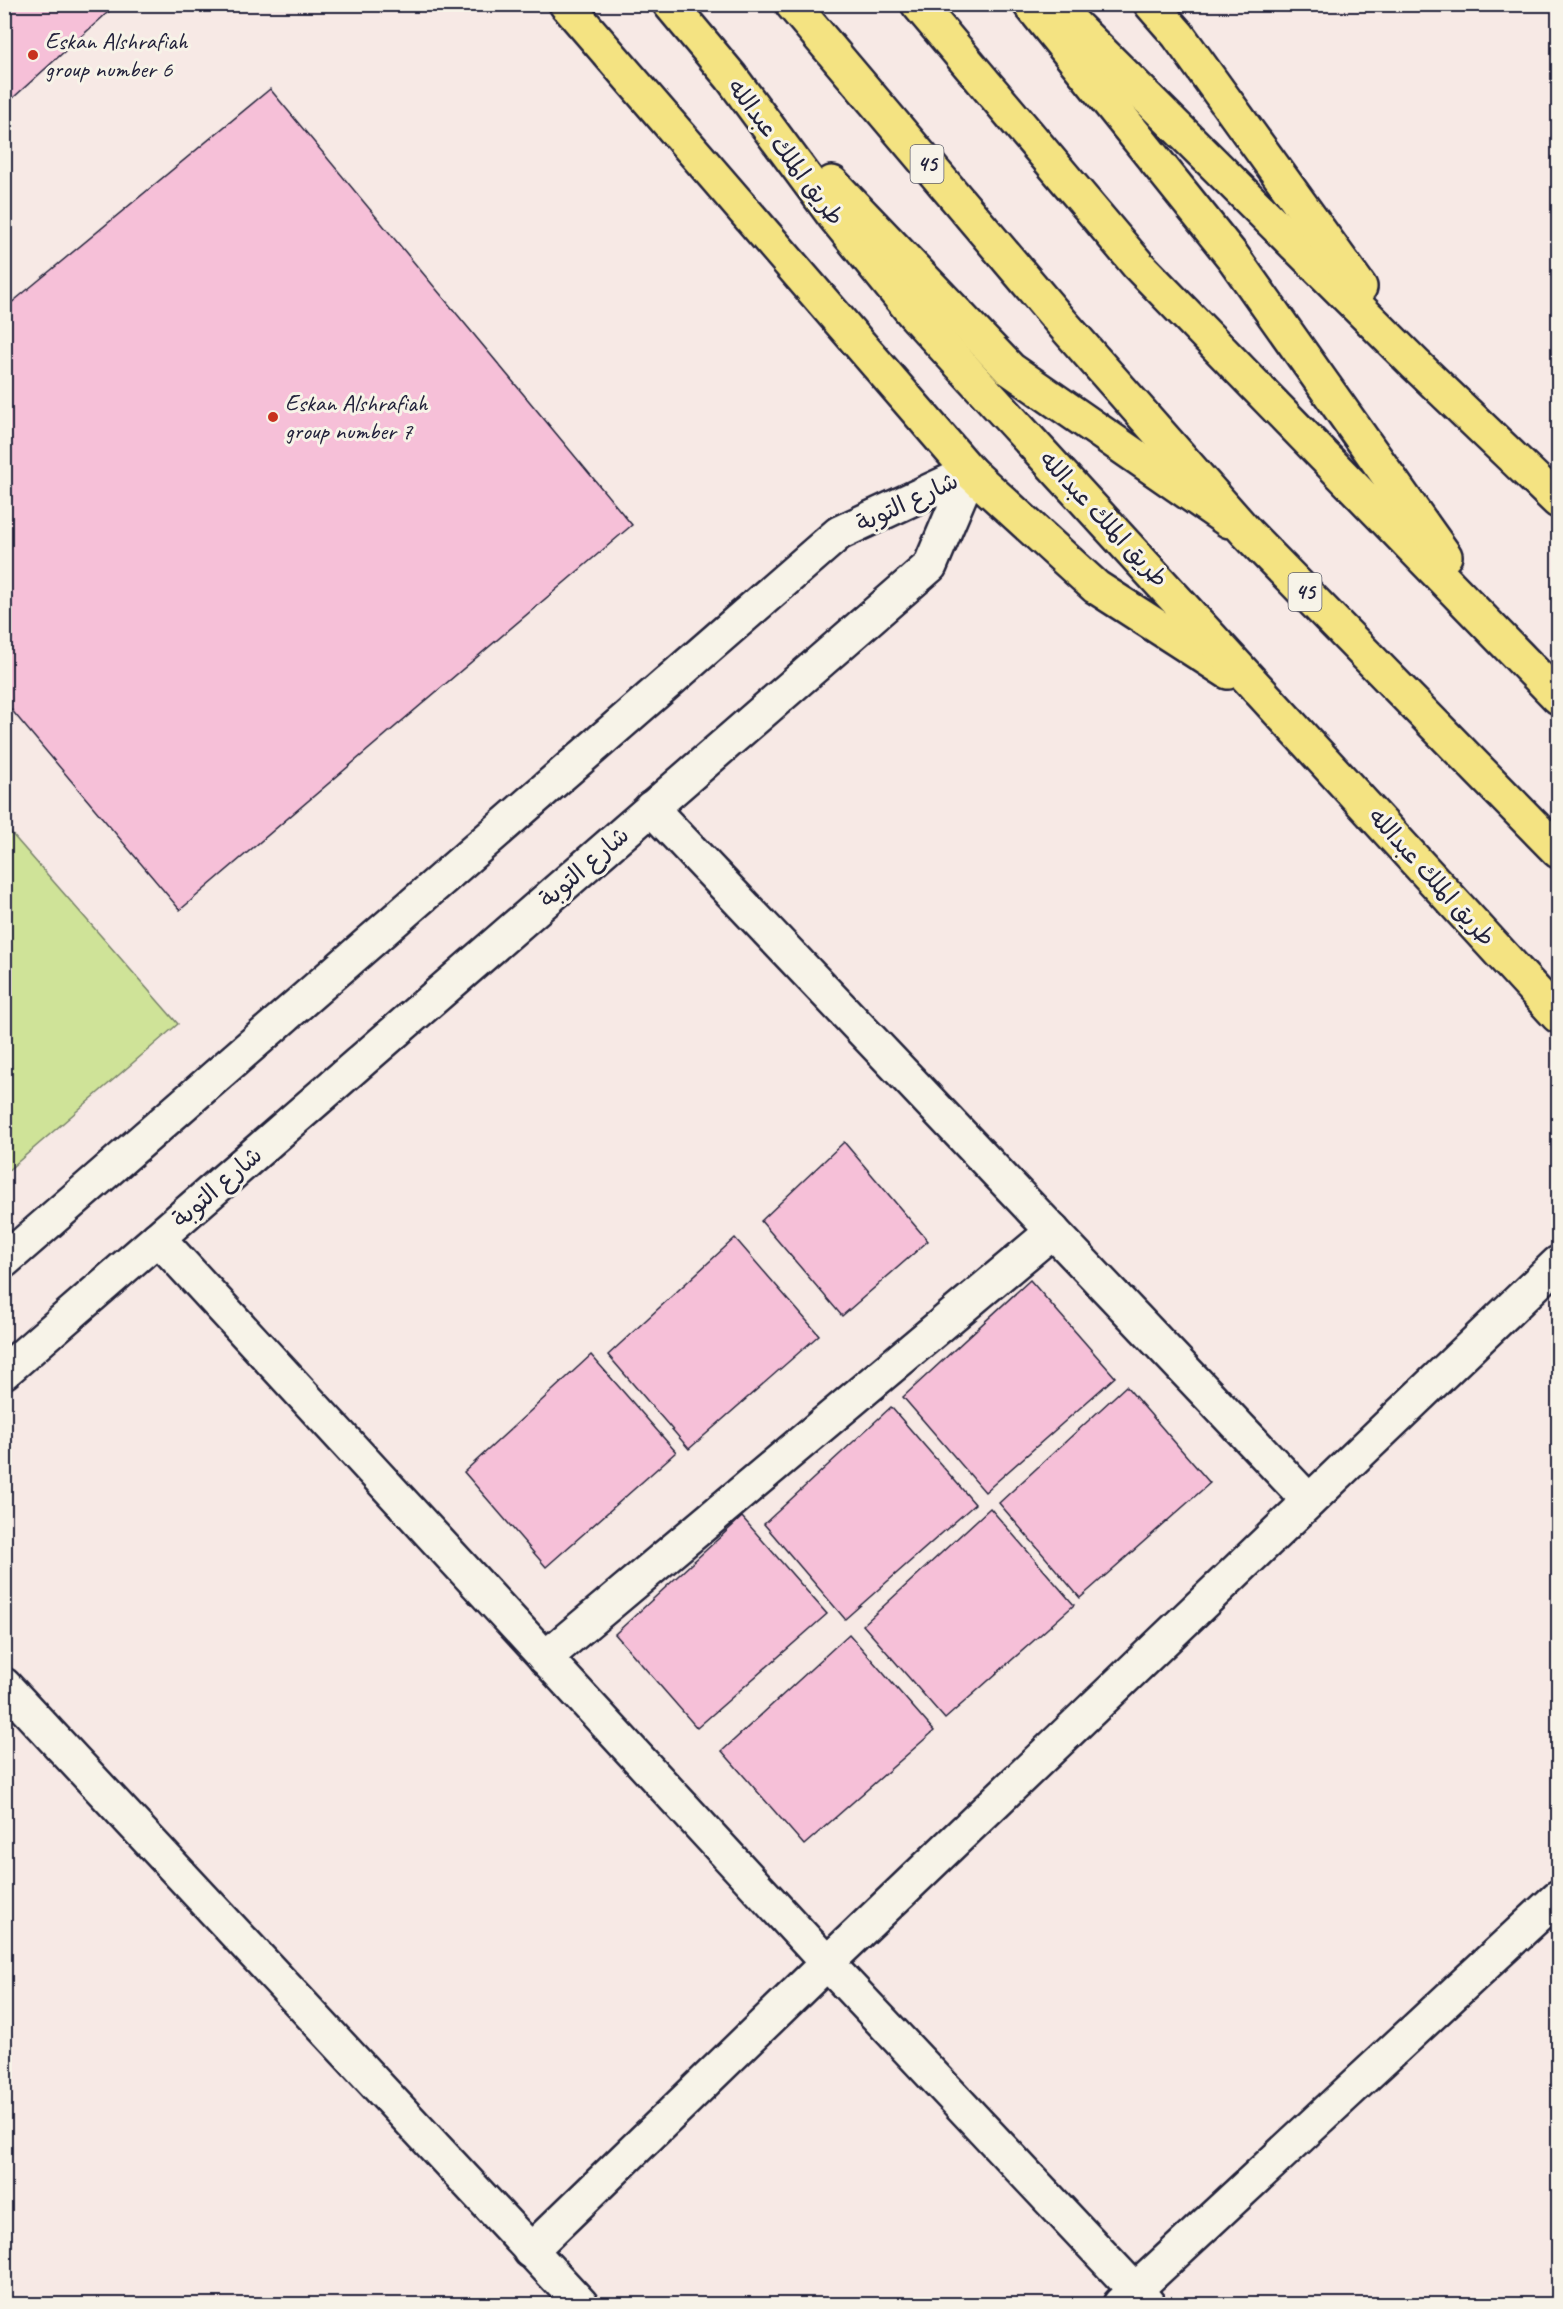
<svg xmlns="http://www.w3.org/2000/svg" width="1563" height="2309" font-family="Caveat,'Playpen Sans Arabic',sans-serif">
	<rect width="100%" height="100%" fill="#f7e9e5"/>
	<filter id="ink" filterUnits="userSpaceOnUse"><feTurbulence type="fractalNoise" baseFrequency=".0167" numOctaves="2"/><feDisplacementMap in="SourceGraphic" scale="12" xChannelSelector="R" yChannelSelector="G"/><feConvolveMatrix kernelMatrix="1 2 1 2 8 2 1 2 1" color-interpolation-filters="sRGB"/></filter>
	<g filter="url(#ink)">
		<polygon fill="#cfe398" stroke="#78826a" stroke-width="1.5" points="4,825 178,1024 5,1173 4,1173"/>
		<g fill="#f6c0d8" stroke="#22223b" stroke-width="1.5">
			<polygon points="4,4 117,4 4,106"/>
			<polygon points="270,89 632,525 180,910 4,701 4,309"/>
			<polygon points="844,1142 928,1241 842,1316 761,1221"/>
			<polygon points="735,1238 819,1335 689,1449 608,1355"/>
			<polygon points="1030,1280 1115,1377 985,1492 903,1397"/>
			<polygon points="591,1355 676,1452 546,1567 464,1472"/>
			<polygon points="1126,1386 1210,1483 1080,1598 999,1503"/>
			<polygon points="891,1407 975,1504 845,1619 764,1524"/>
			<polygon points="990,1508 1074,1605 945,1719 863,1625"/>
			<polygon points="742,1517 827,1614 697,1728 615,1634"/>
			<polygon points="849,1634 934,1731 804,1845 722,1751"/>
		</g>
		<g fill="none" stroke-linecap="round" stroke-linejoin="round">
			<g stroke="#22223b" stroke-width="38">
				<g id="street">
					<polyline points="651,808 1309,1501"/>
					<polyline points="158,1238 827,1963 1148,2304"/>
					<polyline points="545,1658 1053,1231"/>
					<polyline points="4,1685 581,2304"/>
					<polyline points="530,2251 827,1963 1558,1263"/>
					<polyline points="1120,2304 1558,1897"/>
				</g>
			</g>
			<g stroke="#22223b" stroke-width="38">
				<g id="secondary">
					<polyline points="4,1261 839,533 970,472"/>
					<polyline points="4,1372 930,566 970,472"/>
				</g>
			</g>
			<g stroke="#22223b" stroke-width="38">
				<g id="primary">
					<polyline points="566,4 970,472 1096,587 1228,672"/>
					<polyline points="670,4 731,77 834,216 914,314 1558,1016"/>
					<polyline points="1053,4 1415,364 1558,501"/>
					<polyline points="1151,4 1178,35 1360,287"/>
					<polyline points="832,183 1010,369 1229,521"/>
				</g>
			</g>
			<g stroke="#22223b" stroke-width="38">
				<g id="highway">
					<polyline points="792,4 1062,323 1247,533 1558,851"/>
					<polyline points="918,4 1138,265 1558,697"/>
					<polyline points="1030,4 1233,257 1445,556"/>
				</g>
			</g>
			<use href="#street" stroke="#f7f3e8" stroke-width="33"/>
			<use href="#secondary" stroke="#f7f3e8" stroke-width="33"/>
			<use href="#primary" stroke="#f4e382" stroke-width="33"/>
			<use href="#highway" stroke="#f4e382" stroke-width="33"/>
		</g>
	</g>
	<g fill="#c8321e" stroke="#f7f3e8" stroke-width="2">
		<circle cx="33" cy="55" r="6"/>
		<circle cx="273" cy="417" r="6"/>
	</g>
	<g text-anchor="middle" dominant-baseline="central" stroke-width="6" stroke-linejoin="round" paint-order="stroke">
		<g fill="#f7f3e8" stroke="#62616f" stroke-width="1.5">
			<rect x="910.5" y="145" width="33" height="38" rx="4.5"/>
			<rect x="1288.5" y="573" width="33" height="38" rx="4.5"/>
		</g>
		<g font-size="22" font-weight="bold" fill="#22223b">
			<text x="927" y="164">45</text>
			<text x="1305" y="592">45</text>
		</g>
		<g font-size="24" fill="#22223b" stroke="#f7f3e8" text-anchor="start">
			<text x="45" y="41">Eskan Alshrafiah<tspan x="45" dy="28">group number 6</tspan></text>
			<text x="285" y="403">Eskan Alshrafiah<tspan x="285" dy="28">group number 7</tspan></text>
		</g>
		<g font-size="24" fill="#22223b" stroke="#f7f3e8">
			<text transform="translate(786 152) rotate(53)">طريق الملك عبدالله</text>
			<text transform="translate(907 502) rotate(-25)">شارع التوبة</text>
			<text transform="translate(1104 519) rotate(47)">طريق الملك عبدالله</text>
			<text transform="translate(584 867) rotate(-41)">شارع التوبة</text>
			<text transform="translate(1432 877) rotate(48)">طريق الملك عبدالله</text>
			<text transform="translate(217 1187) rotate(-41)">شارع التوبة</text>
		</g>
	</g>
	<rect width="1563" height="2309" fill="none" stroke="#f7f3e8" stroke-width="24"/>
	<rect x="12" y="12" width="1539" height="2285" fill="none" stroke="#22223b" stroke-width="2" filter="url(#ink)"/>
</svg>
